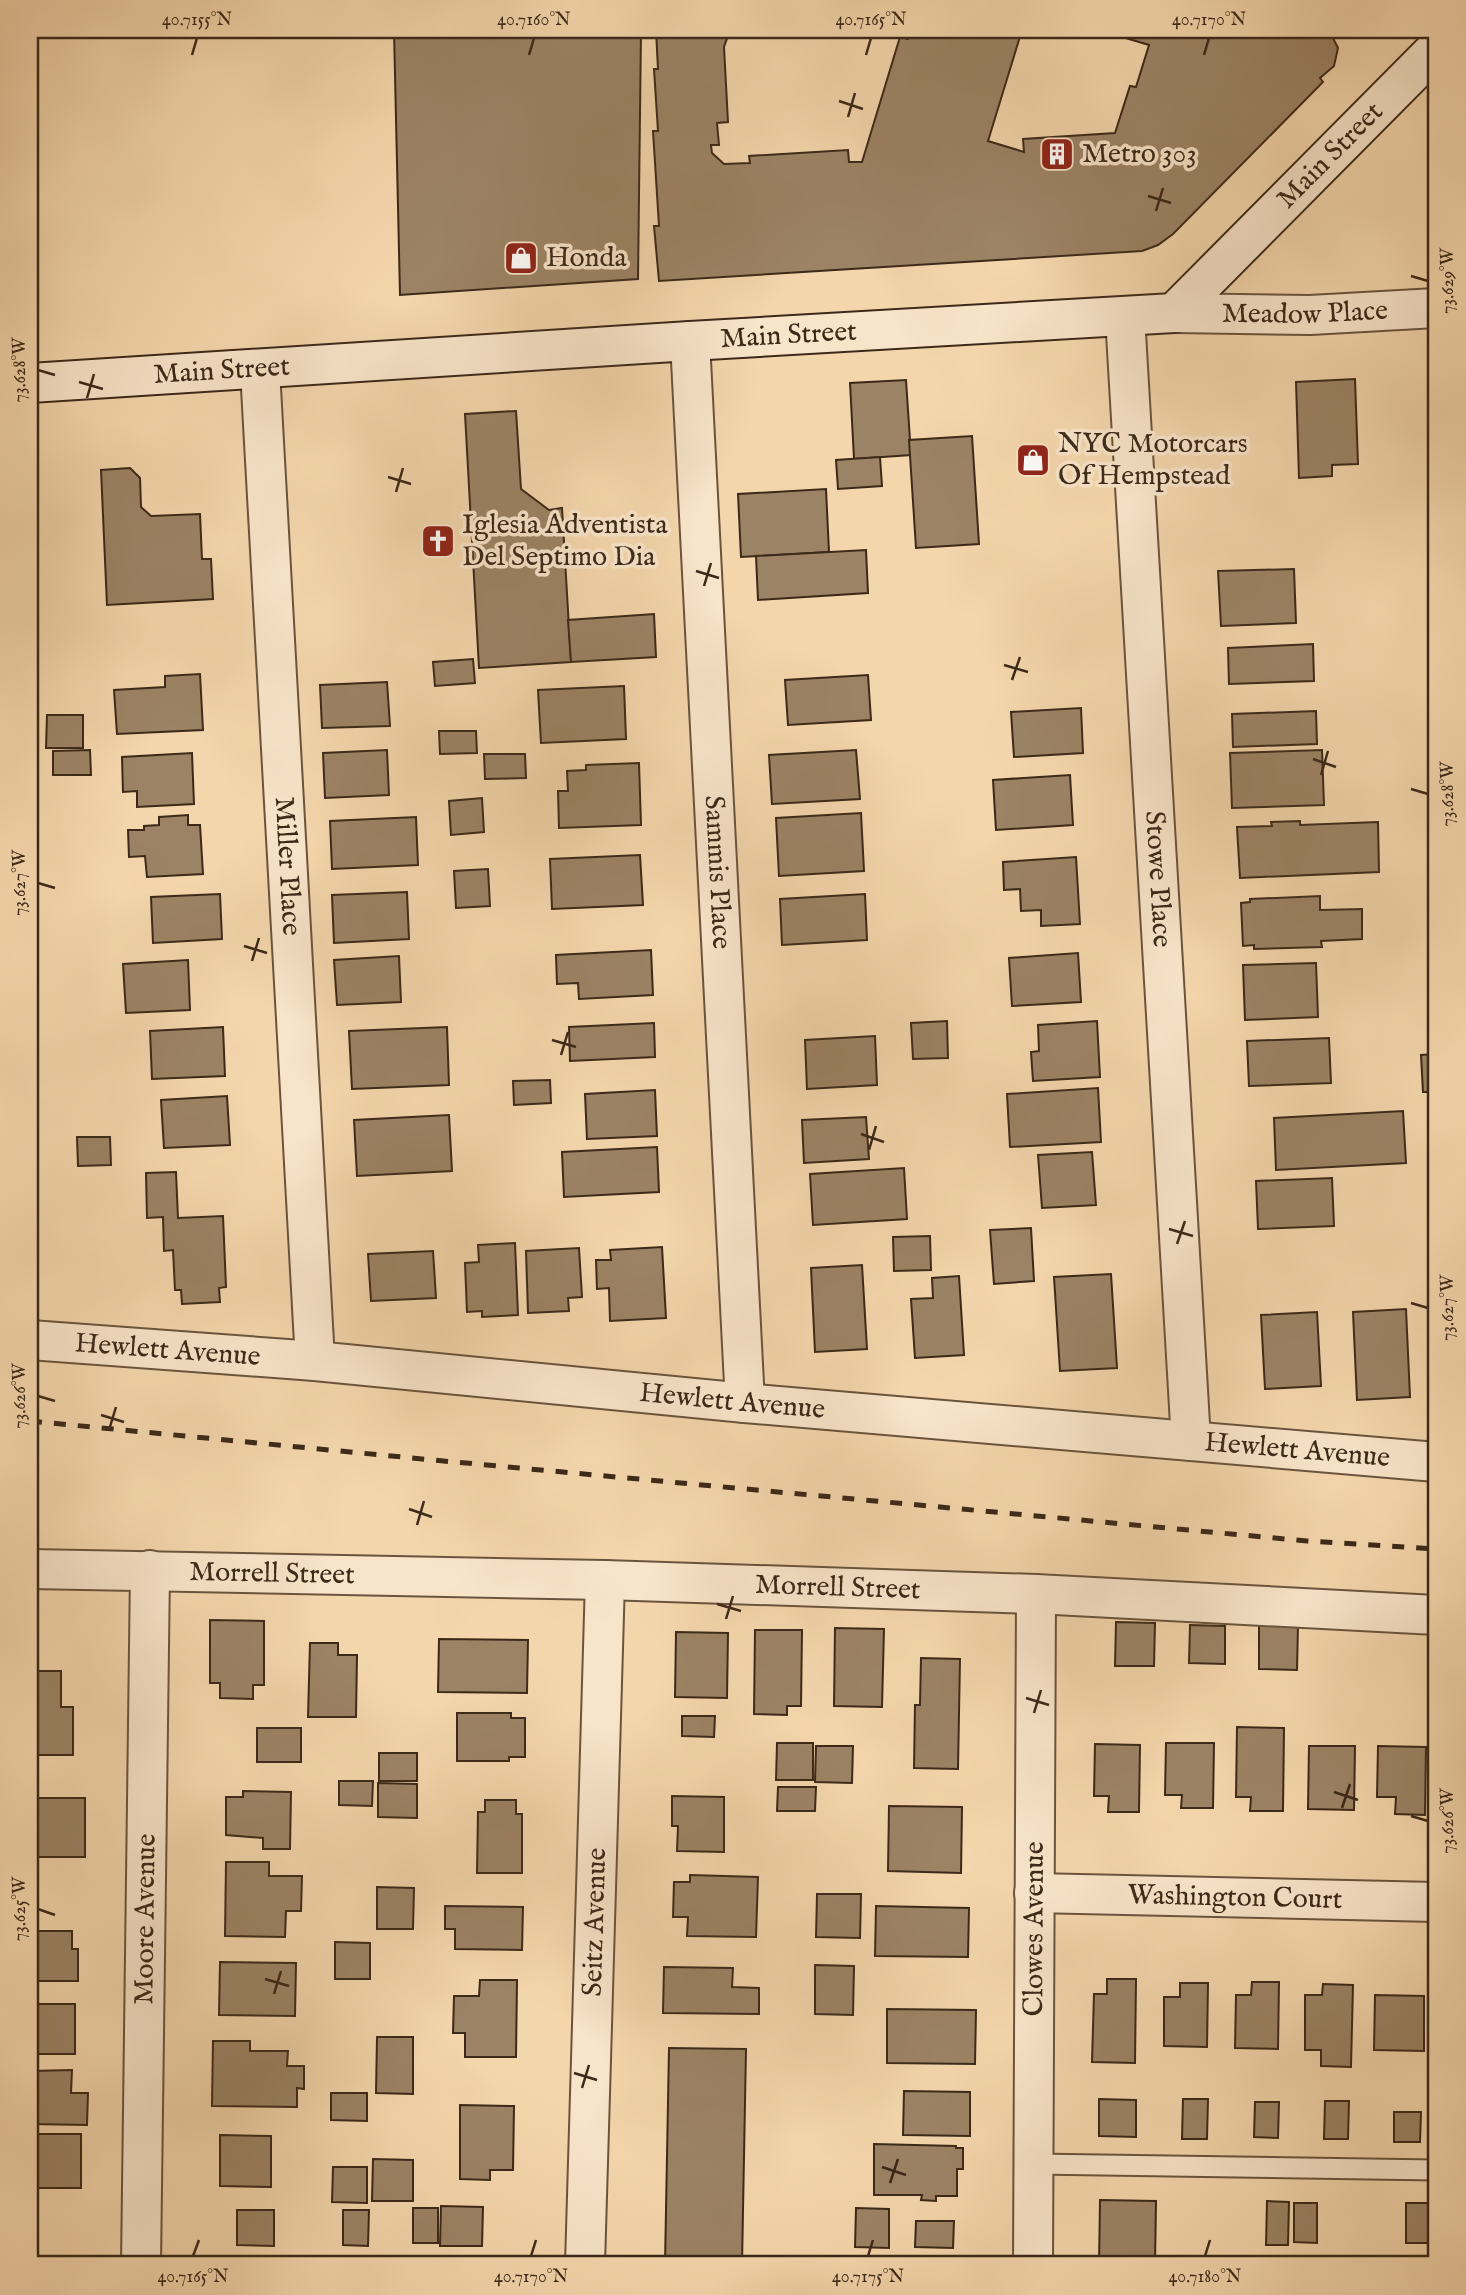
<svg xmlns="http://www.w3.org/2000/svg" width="1466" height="2295" font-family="'IM FELL English',serif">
	<rect width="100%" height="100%" fill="#f4d6ac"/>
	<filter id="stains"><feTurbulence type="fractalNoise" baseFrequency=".00286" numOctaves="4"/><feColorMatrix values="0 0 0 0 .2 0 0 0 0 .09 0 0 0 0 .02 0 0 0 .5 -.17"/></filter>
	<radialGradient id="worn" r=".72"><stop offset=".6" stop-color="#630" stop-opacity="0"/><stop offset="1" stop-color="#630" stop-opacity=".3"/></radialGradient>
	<g fill="#9c8365" stroke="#3c2918" stroke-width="2">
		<polygon points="394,30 641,30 638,279 400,295"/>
		<polygon points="656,30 730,30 724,47 728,122 717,123 719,145 711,145 712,153 724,164 750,163 749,156 848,150 849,162 862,162 900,37 908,39 910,33 908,30 1022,30 988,141 1024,152 1023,139 1115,133 1130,86 1136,87 1149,45 1099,30 1321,30 1326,31 1333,38 1338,48 1334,66 1320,78 1323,82 1173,234 1158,245 1142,251 659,281 654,226 659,226 653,131 658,131 654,69 658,69"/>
		<polygon points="1355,379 1358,464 1332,465 1332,476 1299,478 1296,382"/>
		<polygon points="906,380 911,455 854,459 850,383"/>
		<polygon points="1436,394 1436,501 1432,501 1428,395"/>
		<polygon points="516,411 521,489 549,510 562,508 571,662 479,668 465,414"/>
		<polygon points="972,436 979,544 916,548 909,440"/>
		<polygon points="880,457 882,486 838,489 836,460"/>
		<polygon points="130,468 140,478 141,507 151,516 200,514 202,559 211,559 213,599 107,605 101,470"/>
		<polygon points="826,489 829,552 741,557 738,494"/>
		<polygon points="866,550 868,593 758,600 756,556"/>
		<polygon points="1294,569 1296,623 1221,626 1218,571"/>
		<polygon points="654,614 656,657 571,662 568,620"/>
		<polygon points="1313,644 1314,681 1229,684 1228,648"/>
		<polygon points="473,659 475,683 435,686 433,662"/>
		<polygon points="200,674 203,730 117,734 114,690 165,687 165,676"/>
		<polygon points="868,675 871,720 788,725 785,680"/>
		<polygon points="387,682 390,726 322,728 320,685"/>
		<polygon points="624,686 626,739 541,743 538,690"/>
		<polygon points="1081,708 1083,753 1014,757 1011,712"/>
		<polygon points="1316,711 1317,744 1233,747 1232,714"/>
		<polygon points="47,715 83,715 83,748 46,748"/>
		<polygon points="439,731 476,731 477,753 440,754"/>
		<polygon points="90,750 91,775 53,775 53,751"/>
		<polygon points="387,750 389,795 325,798 323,753"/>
		<polygon points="856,750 860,799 772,804 769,755"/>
		<polygon points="1322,750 1324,805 1232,808 1230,753"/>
		<polygon points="192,753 194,804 137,807 137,791 123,792 122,757"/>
		<polygon points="1433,753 1436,753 1436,789"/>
		<polygon points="484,754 525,754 526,778 485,779"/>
		<polygon points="639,763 641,825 559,828 558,791 568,791 567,771 586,770 586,765"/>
		<polygon points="1070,775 1073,825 996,830 993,780"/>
		<polygon points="482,798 484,832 451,835 449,801"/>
		<polygon points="861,813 864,871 779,876 776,818"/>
		<polygon points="188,815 188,825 200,825 203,874 147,877 145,856 129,857 128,830 144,830 144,826 159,825 159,817"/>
		<polygon points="416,817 418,865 332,869 330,821"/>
		<polygon points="1300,821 1300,825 1378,822 1379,872 1240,878 1237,827 1272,826 1271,822"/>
		<polygon points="640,855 643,905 552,909 550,859"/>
		<polygon points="1076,857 1080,924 1041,926 1041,910 1021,911 1020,889 1004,890 1003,862"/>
		<polygon points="488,869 490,906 456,908 454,871"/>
		<polygon points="407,892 409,939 334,943 332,895"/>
		<polygon points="220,894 222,939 153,943 151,897"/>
		<polygon points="865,894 867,940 782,945 780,899"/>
		<polygon points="1320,896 1320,910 1362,909 1362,939 1321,941 1322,947 1254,949 1254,945 1243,946 1241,903 1250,902 1250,899"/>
		<polygon points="651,950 653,995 579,999 578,983 557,984 556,955"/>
		<polygon points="1078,953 1081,1002 1012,1006 1009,958"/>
		<polygon points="399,956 401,1002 337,1005 334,960"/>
		<polygon points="188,960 190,1010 126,1013 123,964"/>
		<polygon points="1316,963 1318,1017 1245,1020 1243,965"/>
		<polygon points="947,1021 948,1058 913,1059 911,1023"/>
		<polygon points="1097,1021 1100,1077 1033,1081 1031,1052 1039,1051 1038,1025"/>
		<polygon points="654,1023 655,1057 570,1061 569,1027"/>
		<polygon points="223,1027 225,1076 152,1079 150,1031"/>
		<polygon points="447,1027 449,1085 352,1089 349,1031"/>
		<polygon points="875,1036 877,1085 807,1089 805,1040"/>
		<polygon points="1329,1038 1331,1083 1249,1086 1247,1041"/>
		<polygon points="1436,1054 1436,1092 1423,1092 1421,1055"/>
		<polygon points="550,1080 551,1103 514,1105 513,1081"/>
		<polygon points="1098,1088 1101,1142 1010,1147 1007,1094"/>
		<polygon points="655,1090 657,1136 587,1139 585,1094"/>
		<polygon points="227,1096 230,1145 164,1148 161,1100"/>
		<polygon points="1403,1111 1406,1163 1276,1170 1274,1118"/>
		<polygon points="449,1115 452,1171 357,1176 354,1120"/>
		<polygon points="866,1117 869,1159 804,1163 802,1120"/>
		<polygon points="77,1137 110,1137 111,1165 78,1166"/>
		<polygon points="657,1147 659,1192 564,1197 562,1152"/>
		<polygon points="1092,1152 1096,1205 1042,1208 1038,1155"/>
		<polygon points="904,1168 907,1219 813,1225 810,1174"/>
		<polygon points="176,1172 178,1218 223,1216 226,1287 219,1288 220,1302 182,1304 181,1290 175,1290 173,1250 164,1251 163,1217 147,1218 146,1173"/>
		<polygon points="1332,1178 1334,1226 1258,1229 1256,1181"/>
		<polygon points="1031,1228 1034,1281 994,1284 990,1230"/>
		<polygon points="930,1236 931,1270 894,1271 893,1237"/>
		<polygon points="1434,1242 1436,1242 1436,1313"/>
		<polygon points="515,1243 518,1315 482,1317 482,1311 467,1312 465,1263 479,1262 478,1245"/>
		<polygon points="662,1247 666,1318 610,1321 609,1288 597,1289 596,1260 611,1260 610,1250"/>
		<polygon points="579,1248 582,1297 568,1298 569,1311 528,1313 526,1251"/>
		<polygon points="433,1251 436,1298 371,1301 368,1254"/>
		<polygon points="862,1265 867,1349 815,1352 811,1268"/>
		<polygon points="1111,1274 1117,1368 1060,1371 1054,1277"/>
		<polygon points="959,1276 964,1355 915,1358 911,1299 933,1298 932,1278"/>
		<polygon points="1406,1309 1410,1397 1357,1400 1353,1312"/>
		<polygon points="1317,1312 1321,1386 1265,1389 1261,1315"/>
		<polygon points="1434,1319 1436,1319 1436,1372"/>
		<polygon points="210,1620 264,1621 264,1685 253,1685 253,1699 220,1698 220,1683 210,1683"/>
		<polygon points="1116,1622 1155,1623 1154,1666 1115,1666"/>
		<polygon points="1190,1625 1225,1626 1225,1664 1189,1663"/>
		<polygon points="1259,1625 1298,1625 1297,1670 1259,1669"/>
		<polygon points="835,1628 884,1629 882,1707 834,1706"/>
		<polygon points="755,1630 802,1630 801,1706 787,1706 787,1715 754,1714"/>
		<polygon points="676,1632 728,1633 727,1698 675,1697"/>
		<polygon points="439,1639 528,1640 527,1693 438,1692"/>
		<polygon points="310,1643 338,1643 338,1655 357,1655 356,1717 308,1717"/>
		<polygon points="921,1658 960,1659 958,1769 914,1768 915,1705 920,1705"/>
		<polygon points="30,1671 61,1671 61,1707 73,1707 73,1755 32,1755"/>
		<polygon points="457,1713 511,1713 511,1718 525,1718 525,1757 509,1757 509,1761 457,1761"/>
		<polygon points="682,1716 715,1716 714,1737 682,1736"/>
		<polygon points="1237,1727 1284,1728 1283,1811 1250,1811 1251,1797 1236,1797"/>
		<rect x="257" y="1728" width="44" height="34"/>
		<polygon points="777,1743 813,1743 813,1780 776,1780"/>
		<polygon points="1166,1743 1214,1743 1213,1808 1181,1808 1182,1795 1165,1795"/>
		<polygon points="1095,1744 1140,1745 1139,1812 1108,1812 1109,1796 1094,1796"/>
		<polygon points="816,1746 853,1746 852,1783 815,1782"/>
		<polygon points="1309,1746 1355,1746 1354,1810 1308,1809"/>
		<polygon points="1378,1746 1426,1747 1425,1815 1395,1814 1396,1797 1377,1797"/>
		<rect x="379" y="1753" width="38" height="28"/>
		<polygon points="339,1781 373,1781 372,1806 339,1805"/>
		<polygon points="378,1783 417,1784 417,1818 378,1817"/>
		<polygon points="778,1787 816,1787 815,1811 777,1811"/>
		<polygon points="243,1791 291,1792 290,1849 263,1849 263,1838 226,1835 226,1797 243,1797"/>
		<polygon points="672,1796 724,1797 724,1852 677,1851 678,1826 672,1826"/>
		<rect x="30" y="1798" width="55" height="59"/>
		<polygon points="485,1800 516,1800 516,1814 522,1814 522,1873 477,1873 478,1812 485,1812"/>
		<polygon points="889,1806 962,1807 961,1873 888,1871"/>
		<polygon points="226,1862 269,1862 269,1876 302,1876 301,1911 286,1911 285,1937 225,1936"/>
		<polygon points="690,1875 758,1877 756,1937 687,1936 688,1917 673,1917 674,1882 690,1882"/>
		<polygon points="377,1887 414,1888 413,1929 377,1929"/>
		<polygon points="817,1894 861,1894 860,1938 816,1937"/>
		<polygon points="445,1906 523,1907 522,1950 455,1949 455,1929 445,1929"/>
		<polygon points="876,1906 969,1908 968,1957 875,1956"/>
		<polygon points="30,1931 72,1931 72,1949 78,1949 78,1981 30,1981"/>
		<polygon points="335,1942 370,1943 370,1979 335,1979"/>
		<polygon points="220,1962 296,1963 295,2016 219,2015"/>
		<polygon points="815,1965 854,1966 853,2015 815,2014"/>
		<polygon points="664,1967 733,1968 732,1987 759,1988 759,2014 663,2013"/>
		<polygon points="1107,1979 1136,1979 1135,2063 1092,2062 1094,1994 1107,1994"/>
		<polygon points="480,1980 517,1980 516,2057 465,2057 465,2033 453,2033 454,1996 479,1996"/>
		<polygon points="1252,1982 1279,1982 1278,2049 1235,2048 1236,1995 1251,1995"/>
		<polygon points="1180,1983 1208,1983 1207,2047 1164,2046 1164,1997 1180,1997"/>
		<polygon points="1323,1984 1353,1985 1351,2067 1321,2066 1321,2050 1305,2050 1305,1995 1322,1995"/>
		<polygon points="1375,1995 1424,1996 1424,2051 1374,2050"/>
		<rect x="30" y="2004" width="45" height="50"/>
		<polygon points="887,2009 976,2010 975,2064 887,2063"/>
		<polygon points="377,2037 413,2037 413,2094 376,2093"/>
		<polygon points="213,2041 250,2041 250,2051 288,2051 287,2066 304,2066 304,2089 297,2088 297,2107 212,2106"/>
		<polygon points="669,2048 746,2049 742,2265 665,2265"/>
		<polygon points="72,2070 71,2093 88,2093 87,2125 30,2124 30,2071"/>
		<polygon points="904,2091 970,2092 970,2136 903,2135"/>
		<polygon points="331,2093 367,2093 367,2121 331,2120"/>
		<polygon points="1099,2099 1136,2100 1136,2137 1099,2136"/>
		<polygon points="1183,2099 1208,2099 1207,2139 1182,2139"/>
		<polygon points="1325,2101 1349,2101 1348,2139 1324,2139"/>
		<polygon points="1255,2102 1279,2102 1278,2138 1254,2137"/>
		<polygon points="460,2105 514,2106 513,2170 490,2170 490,2180 460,2179"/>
		<polygon points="1394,2112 1421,2112 1420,2142 1394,2142"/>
		<rect x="30" y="2134" width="51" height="54"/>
		<polygon points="220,2135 271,2136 271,2187 220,2186"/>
		<polygon points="874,2144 956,2146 956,2148 963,2148 963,2169 957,2169 957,2196 936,2196 936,2201 921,2200 922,2195 874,2195"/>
		<polygon points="373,2159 413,2160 413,2201 372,2201"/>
		<polygon points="333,2167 367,2167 367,2203 332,2202"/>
		<polygon points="1100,2200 1156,2201 1155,2265 1099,2265"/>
		<polygon points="1267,2201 1289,2202 1288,2245 1266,2245"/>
		<polygon points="30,2203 38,2203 37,2240 30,2240"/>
		<polygon points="1294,2203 1317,2203 1317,2243 1294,2242"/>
		<polygon points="1406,2203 1430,2203 1429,2243 1406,2243"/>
		<polygon points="441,2206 483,2207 482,2246 440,2246"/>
		<rect x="1434" y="2206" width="2" height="39"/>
		<rect x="413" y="2208" width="25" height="35"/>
		<polygon points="856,2208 889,2209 889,2248 855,2247"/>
		<polygon points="237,2210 274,2210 274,2246 237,2245"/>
		<polygon points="343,2210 369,2210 368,2246 343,2245"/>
		<polygon points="916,2221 954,2221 953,2248 915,2247"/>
	</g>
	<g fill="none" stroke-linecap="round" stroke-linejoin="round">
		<g stroke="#6a543d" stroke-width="23">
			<polyline id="lane" points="1034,2164 1436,2170"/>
		</g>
		<g stroke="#6a543d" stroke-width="42">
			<g id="street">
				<path id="s1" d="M1174,313l136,2 126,-7"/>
				<path id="s2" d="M1125,316l66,1125"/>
				<path id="s3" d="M690,341l55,1062"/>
				<path id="s4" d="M260,370l55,991"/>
				<path id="s5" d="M30,1340l285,21 430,42 691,59"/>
				<path id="s6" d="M30,1569l575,11 431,14 400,21"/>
				<path id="s7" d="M1034,1893l402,9"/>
				<path id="s8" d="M141,2265l9,-695"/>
				<path id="s9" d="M585,2265l20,-685"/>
				<path id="s10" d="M1033,2265l3,-671"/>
			</g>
		</g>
		<g stroke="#3c2918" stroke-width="42">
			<g id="secondary">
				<path id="s11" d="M30,383l660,-42 484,-28 262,-264"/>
			</g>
		</g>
		<use href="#lane" stroke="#f8e4c9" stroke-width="19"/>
		<use href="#street" stroke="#f8e4c9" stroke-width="38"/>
		<use href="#secondary" stroke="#f8e4c9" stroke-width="38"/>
		<polyline stroke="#3c2918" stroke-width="5" stroke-dasharray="12 12" stroke-linecap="butt" points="30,1421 433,1460 1307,1541 1436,1549"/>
	</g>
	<path fill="none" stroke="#3c2918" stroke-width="2.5" d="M192,55l5,-17M529,55l5,-17M866,55l5,-17M1204,55l5,-17M839,101l24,8M848,117l7,-24M1148,196l23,7M1156,211l7,-23M1411,276l17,5M38,370l17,5M79,382l24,7M87,398l7,-24M388,477l23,7M396,492l7,-24M696,571l23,7M704,586l7,-23M1004,665l24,7M1012,680l8,-23M1313,759l23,8M1321,775l7,-24M1411,789l17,5M38,883l17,5M244,946l23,7M252,961l7,-23M552,1040l24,7M561,1055l7,-23M861,1134l23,8M869,1150l7,-24M1169,1229l24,7M1177,1244l8,-23M1411,1303l17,5M38,1396l17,5M101,1415l23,7M109,1430l7,-23M409,1509l23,8M417,1525l7,-24M717,1604l24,7M726,1619l7,-23M1026,1698l23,7M1034,1713l7,-23M1334,1792l24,8M1342,1808l8,-24M1411,1816l17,5M38,1909l17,6M265,1979l24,7M274,1994l7,-23M574,2073l23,7M582,2088l7,-23M882,2167l24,8M890,2183l8,-24M193,2256l6,-16M531,2256l5,-16M868,2256l5,-16M1205,2256l5,-16"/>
	<defs>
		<g id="building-square" transform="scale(1.75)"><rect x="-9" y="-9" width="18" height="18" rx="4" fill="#8f2418" stroke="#f8e4c9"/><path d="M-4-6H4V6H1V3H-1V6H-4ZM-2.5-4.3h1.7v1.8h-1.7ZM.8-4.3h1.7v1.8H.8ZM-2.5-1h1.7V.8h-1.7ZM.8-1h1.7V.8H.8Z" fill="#fff"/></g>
		<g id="shop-square" transform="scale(1.75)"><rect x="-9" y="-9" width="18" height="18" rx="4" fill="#8f2418" stroke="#f8e4c9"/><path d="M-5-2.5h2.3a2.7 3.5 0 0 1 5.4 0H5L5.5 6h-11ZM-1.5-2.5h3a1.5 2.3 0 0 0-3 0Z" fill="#fff"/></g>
		<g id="church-square" transform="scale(1.75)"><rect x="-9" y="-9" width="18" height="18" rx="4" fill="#8f2418" stroke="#f8e4c9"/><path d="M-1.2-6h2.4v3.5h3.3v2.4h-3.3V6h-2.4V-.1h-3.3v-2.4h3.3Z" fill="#fff"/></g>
	</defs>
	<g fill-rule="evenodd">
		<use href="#building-square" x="1057" y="154"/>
		<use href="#shop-square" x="521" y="258"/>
		<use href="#shop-square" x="1033" y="460"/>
		<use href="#church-square" x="438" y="541"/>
	</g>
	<g text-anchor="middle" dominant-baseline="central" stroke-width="7" stroke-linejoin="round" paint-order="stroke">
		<g font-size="28" fill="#3c2918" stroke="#f8e4c9" text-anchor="start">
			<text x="1082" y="154">Metro 303</text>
			<text x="546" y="258">Honda</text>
			<text x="1058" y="444">NYC Motorcars<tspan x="1058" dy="32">Of Hempstead</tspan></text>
			<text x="462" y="525">Iglesia Adventista<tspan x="462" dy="32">Del Septimo Dia</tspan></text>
		</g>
		<g font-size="28" fill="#3c2918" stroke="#f8e4c9">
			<text stroke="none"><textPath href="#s11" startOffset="1368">Main Street</textPath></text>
			<text stroke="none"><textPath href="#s1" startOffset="131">Meadow Place</textPath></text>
			<text stroke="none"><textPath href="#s11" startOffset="760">Main Street</textPath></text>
			<text stroke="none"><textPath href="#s11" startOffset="192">Main Street</textPath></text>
			<text stroke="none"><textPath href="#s4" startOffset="497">Miller Place</textPath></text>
			<text stroke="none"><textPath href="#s3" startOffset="532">Sammis Place</textPath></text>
			<text stroke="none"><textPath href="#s2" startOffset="564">Stowe Place</textPath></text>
			<text stroke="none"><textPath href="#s5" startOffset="138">Hewlett Avenue</textPath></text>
			<text stroke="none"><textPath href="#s5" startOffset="705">Hewlett Avenue</textPath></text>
			<text stroke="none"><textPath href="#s5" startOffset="1272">Hewlett Avenue</textPath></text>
			<text stroke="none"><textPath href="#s6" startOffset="242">Morrell Street</textPath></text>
			<text stroke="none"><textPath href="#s6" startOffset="808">Morrell Street</textPath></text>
			<text stroke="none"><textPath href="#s7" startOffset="201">Washington Court</textPath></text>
			<text stroke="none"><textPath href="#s8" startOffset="346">Moore Avenue</textPath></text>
			<text stroke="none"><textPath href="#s9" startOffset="343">Seitz Avenue</textPath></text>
			<text stroke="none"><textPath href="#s10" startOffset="336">Clowes Avenue</textPath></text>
		</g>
	</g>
	<rect width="1466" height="2295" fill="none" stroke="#f4d6ac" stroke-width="77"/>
	<rect x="38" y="38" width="1390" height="2218" fill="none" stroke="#3c2918" stroke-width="2.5"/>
	<g font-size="18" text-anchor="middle" fill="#3c2918">
		<text x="197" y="25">40.7155°N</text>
		<text x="534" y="25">40.7160°N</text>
		<text x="871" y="25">40.7165°N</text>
		<text x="1209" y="25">40.7170°N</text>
		<text transform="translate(1447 281) rotate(-90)" y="6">73.629°W</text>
		<text transform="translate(19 370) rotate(-90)" y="6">73.628°W</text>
		<text transform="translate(1447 794) rotate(-90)" y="6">73.628°W</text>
		<text transform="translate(19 883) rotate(-90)" y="6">73.627°W</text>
		<text transform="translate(1447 1308) rotate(-90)" y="6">73.627°W</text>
		<text transform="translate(19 1396) rotate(-90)" y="6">73.626°W</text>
		<text transform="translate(1447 1821) rotate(-90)" y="6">73.626°W</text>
		<text transform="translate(19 1909) rotate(-90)" y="6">73.625°W</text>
		<text x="193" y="2282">40.7165°N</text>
		<text x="531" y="2282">40.7170°N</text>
		<text x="868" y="2282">40.7175°N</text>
		<text x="1205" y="2282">40.7180°N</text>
	</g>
	<rect width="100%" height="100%" filter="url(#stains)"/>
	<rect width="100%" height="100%" fill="url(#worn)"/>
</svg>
